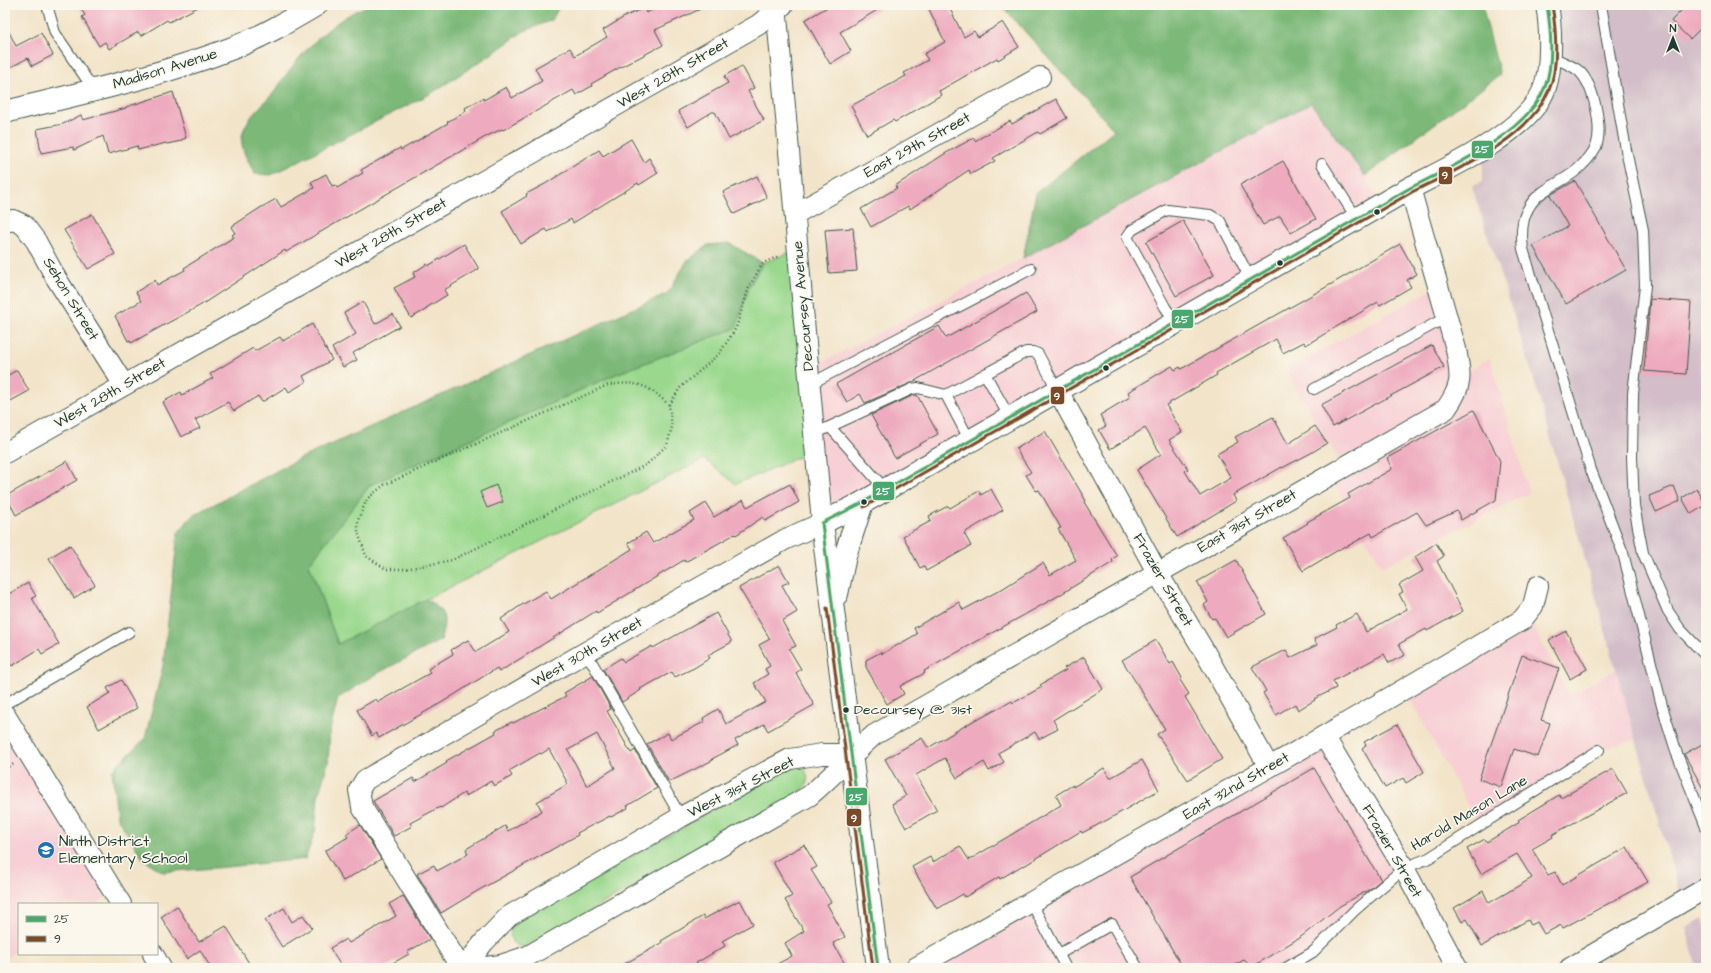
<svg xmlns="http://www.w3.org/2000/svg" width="1711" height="973" font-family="'Architects Daughter',sans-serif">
	<rect width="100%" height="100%" fill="#fbf7ec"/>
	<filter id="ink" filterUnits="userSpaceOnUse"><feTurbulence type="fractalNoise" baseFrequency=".025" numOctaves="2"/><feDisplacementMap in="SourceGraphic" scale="8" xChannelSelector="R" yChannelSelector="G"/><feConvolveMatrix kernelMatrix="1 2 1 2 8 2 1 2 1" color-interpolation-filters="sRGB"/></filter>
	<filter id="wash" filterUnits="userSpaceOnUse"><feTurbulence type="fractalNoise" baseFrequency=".012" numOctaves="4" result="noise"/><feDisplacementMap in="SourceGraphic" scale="16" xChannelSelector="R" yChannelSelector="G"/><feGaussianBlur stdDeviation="0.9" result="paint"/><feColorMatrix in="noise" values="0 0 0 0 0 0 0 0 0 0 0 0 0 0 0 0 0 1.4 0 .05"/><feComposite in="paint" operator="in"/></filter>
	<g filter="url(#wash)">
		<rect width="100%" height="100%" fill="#f2e4c9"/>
		<g fill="#f7cfd4">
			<polygon points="1312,102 1365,176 1382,205 822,523 809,369 1023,258"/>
			<polygon points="1439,286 1461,376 1490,358 1529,493 1382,567 1329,475 1343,467 1285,370"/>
			<polygon points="1527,614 1569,696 1617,669 1637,739 1599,750 1479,826 1405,689"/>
			<polygon points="18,736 114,892 95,904 19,904 19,950 5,958 5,744"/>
			<polygon points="1324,736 1404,868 1313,952 1286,968 915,968"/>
		</g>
		<g fill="#d2bdc8">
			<polygon points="1547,5 1706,5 1706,888 1682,902 1531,369 1472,187 1483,181 1483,149 1540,99"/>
			<polygon points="1703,918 1706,929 1706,968 1697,968 1686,928"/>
		</g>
		<g fill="#9ad88d" stroke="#5c8a60">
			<polygon points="798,249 815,450 736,484 704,459 338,644 309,564 370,485 616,374 736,328 749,287 763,263"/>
			<path d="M798,767h5c7,8 5,17 -1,24l-276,156 -8,-1 -5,-3c-5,-9 -2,-16 4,-22l269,-152z"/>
		</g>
		<g fill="#7bb878" stroke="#4d7a56">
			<path d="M370,5h190l-8,15 -28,11 -31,22 -63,41 -159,81 -16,-1c-6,-11 -15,-25 -13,-37 3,-20 22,-32 34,-47 4,-5 6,-11 10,-15 19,-27 53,-60 84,-70z"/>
			<polygon points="1001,5 1482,5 1500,75 1365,176 1311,103 1023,258 1036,193 1114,130"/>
			<path d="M729,243l34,20 -14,24 -13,41 -120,46 -246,111 -61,79 29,80 88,-45c21,14 20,17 15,41l-61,32 -42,26 -8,32 -2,33 -10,33 -3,36 -10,27 -78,8 -64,5 -20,-13 -26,-42 -5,-47 33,-31 18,-73 15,-133 14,-17 107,-57 369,-166 19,-32 21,-16z"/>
		</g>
		<g id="blocks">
			<g fill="#eeabbf" fill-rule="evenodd">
				<polygon points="78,5 202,5 169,22 167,20 141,36 138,32 109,49 105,42 99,46 82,17 85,15"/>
				<polygon points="663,5 709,5 655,30 663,45 617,69 591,84 592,86 576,95 573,90 503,130 502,129 487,136 286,252 285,250 201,305 131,343 130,340 128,341 115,316 141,301 136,292 155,280 157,285 185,270 184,268 234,237 232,235 235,233 231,227 260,208 276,199 281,207 314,188 311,182 326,174 332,186 335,185 337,188 363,173 361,170 400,148 401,150 448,123 447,122 466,111 465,108 483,98 484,100 506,87 512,98 542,81 535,68 570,48 575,56 607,37 603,30 626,16 644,8 646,13"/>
				<polygon points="831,5 886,5 840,32 851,51 830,64 805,20"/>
				<polygon points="927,5 948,5 964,37 974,31 978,37 1003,22 1019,47 998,60 997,58 939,91 941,95 916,110 895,122 893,120 867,135 851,106 906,76 904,73 928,60 924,54 945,42"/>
				<polygon points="1687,5 1706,5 1706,23 1690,39 1671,21"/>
				<polygon points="5,24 16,46 41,33 53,55 32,66 28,58 5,70"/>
				<polygon points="742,66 754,88 748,91 764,120 729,139 715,112 712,112 688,127 678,111 728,83 724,76"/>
				<polygon points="173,92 186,138 181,140 181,141 167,144 166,143 138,150 137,146 108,154 103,136 74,150 73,147 41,153 37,129 63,124 81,115 83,120 126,108 126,107"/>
				<polygon points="1056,99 1067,118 1040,134 1038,132 993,158 995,161 971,174 969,170 910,209 908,206 871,227 861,209 897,188 895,186 946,153 974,138 975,141 1010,121 1012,124"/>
				<polygon points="631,139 644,162 649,158 658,173 639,185 638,183 573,223 571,219 548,232 546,229 521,244 502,211 527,196 526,194 545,184 599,150 603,156"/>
				<polygon points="1283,161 1316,219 1291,233 1280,216 1263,225 1240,185"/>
				<polygon points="757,176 767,198 734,214 723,192"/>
				<polygon points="1575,181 1626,270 1566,304 1533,246 1568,226 1550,195"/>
				<polygon points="92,214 115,254 88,269 64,230"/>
				<polygon points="1183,221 1214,275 1176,296 1146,242"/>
				<polygon points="853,228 857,271 829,273 825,230"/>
				<polygon points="464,244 479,269 444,290 447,295 426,308 427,309 411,318 394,288 415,277 413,273 427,264 428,266"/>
				<polygon points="1400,244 1417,274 1407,280 1411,287 1380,305 1378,302 1306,345 1304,342 1283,353 1276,339 1216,373 1217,375 1166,405 1182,432 1169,440 1188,469 1185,471 1200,496 1231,478 1217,454 1238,442 1235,437 1273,417 1288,444 1315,426 1327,443 1311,453 1282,468 1282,467 1233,495 1236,501 1177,537 1137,470 1161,454 1145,428 1110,449 1099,430 1106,426 1100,415 1130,397 1128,392 1172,366 1175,370 1180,367 1181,369 1328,286"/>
				<polygon points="1026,293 1037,312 911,383 865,403 860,394 847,402 836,384 939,326 946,338"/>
				<polygon points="1650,299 1691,302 1686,374 1644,371"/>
				<polygon points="363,302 375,324 393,314 400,326 353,353 357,360 343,367 332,348 356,334 344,313"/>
				<polygon points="312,324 332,360 303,376 306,382 289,392 286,387 262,402 258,396 234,411 228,402 195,420 200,428 181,437 163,402 181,392 182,395 213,378 210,374 253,348 255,351 280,337 283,341"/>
				<polygon points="1432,345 1444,367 1333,427 1321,405"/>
				<polygon points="17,370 29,391 5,404 5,377"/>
				<polygon points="914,395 917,395 938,434 895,458 871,415"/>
				<polygon points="1474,410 1500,461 1496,500 1461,520 1457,511 1426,525 1417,512 1373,537 1371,533 1346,547 1345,546 1303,571 1283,538 1308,523 1307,522 1350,498 1348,494 1392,469 1387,458"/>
				<polygon points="1045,431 1086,501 1084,502 1117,556 1112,559 1113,562 1058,596 924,671 925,673 900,686 904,694 887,704 866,667 866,660 881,652 882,654 917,634 914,628 959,602 963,610 1002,589 1043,563 1050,575 1076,560 1058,529 1061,528 1039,490 1036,491 1026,475 1031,472 1016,449"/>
				<polygon points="67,461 77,480 16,515 6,496"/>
				<polygon points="790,484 799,502 765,521 763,517 736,535 735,534 685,562 684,560 597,613 596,611 499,672 497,668 441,703 379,738 376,733 372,736 357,710 376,699 378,702 430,673 428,669 453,654 451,650 468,640 476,652 509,632 501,619 520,606 546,591 551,599 632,549 628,543 646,532 653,543 694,520 690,513 706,503 714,517 743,500 747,507"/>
				<polygon points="496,485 503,502 487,508 480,492"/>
				<polygon points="1674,486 1680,501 1656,512 1649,496"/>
				<polygon points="991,489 1003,510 964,533 971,546 926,571 924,566 920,568 903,536 931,521 929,516 948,506 950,508 979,491 981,495"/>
				<polygon points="1697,489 1706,505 1691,514 1682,498"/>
				<polygon points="1436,543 1444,556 1437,561 1463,611 1427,631 1426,629 1399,644 1405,655 1389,663 1384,654 1333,681 1336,688 1314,699 1315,700 1298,710 1295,704 1276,715 1263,693 1266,691 1252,667 1286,650 1290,658 1317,645 1314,639 1337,627 1336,625 1357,614 1366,632 1407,609 1399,594 1403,592 1399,585 1423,571 1415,557"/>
				<polygon points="70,545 95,585 74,598 49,558"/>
				<polygon points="1236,560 1266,614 1226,637 1215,618 1212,619 1204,605 1208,602 1197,582"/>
				<polygon points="779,565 789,582 782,585 797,612 782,621 796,646 789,649 801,669 796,673 814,705 768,731 764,724 735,740 738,745 712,759 713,760 669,782 647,744 668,733 671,739 704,722 703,718 718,709 726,724 766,702 754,683 768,674 765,669 770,666 759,645 770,639 739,588"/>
				<polygon points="28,583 36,596 32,598 59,644 42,654 39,649 12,666 5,654 5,596"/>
				<polygon points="716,613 732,642 708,655 710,658 694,668 675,677 672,672 640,689 641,690 622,702 603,669 621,658 624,662 652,646 653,648"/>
				<polygon points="1566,631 1587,669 1570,679 1549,640"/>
				<polygon points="1156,640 1170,664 1173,662 1182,678 1180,680 1189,694 1185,697 1222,759 1188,780 1157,734 1165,729 1122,660"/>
				<polygon points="1522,655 1559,668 1541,720 1550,723 1538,757 1514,749 1501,787 1479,779"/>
				<polygon points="1084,657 1103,689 1053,720 1058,729 1039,739 1035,732 998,753 1004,762 989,771 984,762 957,778 945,758 916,775 937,810 906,828 892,804 906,796 885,759 922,738 928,748 978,718 979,719 1012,701 1013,703 1042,687 1040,685 1066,670 1064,668"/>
				<path d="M593,676l18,33 -4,2 24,42 4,-3 22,38 -30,18 1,2 -17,9 -1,-1 -33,17 1,2 -99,55 -38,23 -24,-39 17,-9 3,6 31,-17 -2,-5 39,-23 3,5 34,-20 -5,-9 31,-18 -19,-35 -8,5 -1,-1 -31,18 3,5 -18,10 -3,-5 -25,15 -2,-3 -23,15 -1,-1 -30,16 2,3 -18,10 -21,-35 40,-23 2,4 32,-19 -1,-2 50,-28 -1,-2 17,-9 1,1 53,-27 -2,-3zM597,734l18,34 -28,18 -19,-36z"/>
				<polygon points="121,680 137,708 99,729 87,707 110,693 107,688"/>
				<polygon points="1397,724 1424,772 1406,783 1403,778 1385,788 1362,748 1366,745 1364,742"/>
				<polygon points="1706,742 1706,794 1684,754"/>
				<polygon points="1142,760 1159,790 1109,819 1082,833 1081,831 1024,866 1023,865 1000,879 999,877 965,897 963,894 937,909 912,867 930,857 933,862 960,846 969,860 1061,805 1056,795 1073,785 1073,787 1104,768 1110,778"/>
				<polygon points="1314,768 1381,880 1370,889 1340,906 1302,936 1252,967 1244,960 1229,968 1183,968 1130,877"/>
				<polygon points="1613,769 1627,793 1552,835 1553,837 1532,849 1548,875 1555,872 1562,885 1627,847 1648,882 1563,928 1561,925 1544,934 1537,922 1531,925 1528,920 1482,946 1467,919 1462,922 1454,908 1483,891 1489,903 1532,878 1517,854 1481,874 1467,849 1485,839 1487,842 1520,822 1518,820 1559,795 1561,798"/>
				<polygon points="360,825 381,859 343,881 325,851 348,837 346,834"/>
				<polygon points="804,845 817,867 811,870 831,902 827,904 845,937 833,943 847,968 770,968 792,956 785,943 804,931 785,900 792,896 773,862"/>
				<polygon points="403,896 430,939 407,952 409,954 384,968 342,968 330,948 346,939 349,943 396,916 389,904"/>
				<polygon points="740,900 753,924 722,941 725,946 696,963 699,968 617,968 662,943 661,941 703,916 704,919"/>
				<polygon points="177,906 199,942 226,926 252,968 211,968 200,950 187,959 161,917"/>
				<polygon points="284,908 292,922 303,915 312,928 282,947 265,920"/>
			</g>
		</g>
	</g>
	<g filter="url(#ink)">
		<use href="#blocks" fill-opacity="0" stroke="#3f564a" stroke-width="1"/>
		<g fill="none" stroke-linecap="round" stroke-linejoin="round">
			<g stroke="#3f564a" stroke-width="12">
				<g id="service">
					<polyline points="47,5 55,33 94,90"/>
					<polyline points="1601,5 1626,150 1643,230 1645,286 1633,394 1632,457 1634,506 1643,553 1668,611 1680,629 1706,656"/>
					<path d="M1549,56c9,4 23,9 30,15 15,14 24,57 17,76 -3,5 -8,13 -13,17 -15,18 -42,22 -54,43 -8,13 -8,27 -6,42l68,221 32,83 39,153 15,48 29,73"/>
					<polyline points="1322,164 1357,219"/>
					<polyline points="1176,323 1165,307 1127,237 1132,230 1167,210 1210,215 1220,221 1251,280"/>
					<polyline points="985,374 1010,418"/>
					<polyline points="810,384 1031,269"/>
					<polyline points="1314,389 1447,317"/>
					<polyline points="946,395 1026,352 1033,352 1038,354 1058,391"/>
					<polyline points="830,427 885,489"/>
					<polyline points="814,434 912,389 918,388 946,395 970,441"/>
					<polyline points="586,652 681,817"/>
					<polyline points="5,704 129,632"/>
					<polyline points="1031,902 1066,968"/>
					<polyline points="1059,954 1112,924 1138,968"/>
					<polyline points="1286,968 1313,952 1355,910 1404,868 1429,858 1599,750"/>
				</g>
			</g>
			<g stroke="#3f564a" stroke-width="22">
				<g id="minor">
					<polyline points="795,214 1040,77"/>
					<polyline points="5,222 13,220 24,225 36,241 56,278 124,385"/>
					<polyline points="1058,391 1157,572 1206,654 1269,767"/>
					<polyline points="5,453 758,25 783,5"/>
					<polyline points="5,715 121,904"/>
					<polyline points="1324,736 1404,868 1457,968"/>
					<polyline points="153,954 161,968"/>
					<polyline points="461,968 362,807 359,790 365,780 586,652 786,539 822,523 776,5"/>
					<polyline points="464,968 484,942 509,916 681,817 790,759 822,754 851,754"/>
					<path d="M479,968l22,-3 27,-9 281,-160c23,-19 42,-41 65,-61l572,-326c17,-24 15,-32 10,-60l-46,-161"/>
					<polyline points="915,968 1324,736 1522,620 1533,606 1538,586"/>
					<polyline points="1570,968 1706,888"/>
				</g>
			</g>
			<g stroke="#3f564a" stroke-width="24">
				<g id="secondary">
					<polyline points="837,594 845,556 862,503"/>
					<path d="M878,968l-56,-445 40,-20 548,-315c39,-20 121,-58 135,-101 7,-20 6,-61 2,-82"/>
				</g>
			</g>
			<g stroke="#3f564a" stroke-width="24">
				<path id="primary" d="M5,112c76,-19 152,-35 225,-63 30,-11 59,-28 86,-44"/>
			</g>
			<g stroke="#3f564a" stroke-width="2.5" stroke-dasharray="1 3" stroke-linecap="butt">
				<path d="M669,405c-22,-21 -31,-24 -61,-20l-224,100 -17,14 -9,21v12l8,24 20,13h20l46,-9 194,-95 21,-20 5,-18 -3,-22 11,-17 39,-34 17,-26 13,-41 14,-24 16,-7"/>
				<polyline points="5,768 14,764"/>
			</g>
			<use href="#service" stroke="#fff" stroke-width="10"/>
			<use href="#minor" stroke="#fff" stroke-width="20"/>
			<use href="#secondary" stroke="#fff" stroke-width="22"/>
			<use href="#primary" stroke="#fff" stroke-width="22"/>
			<g stroke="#fbf7ec" stroke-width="6">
				<path id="bus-1" d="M878,968l-56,-445 40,-20 548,-315c42,-21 117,-55 135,-101 9,-24 6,-57 2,-82"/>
			</g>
			<g stroke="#fbf7ec" stroke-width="6">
				<g id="bus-2">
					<path d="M864,507l548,-315c46,-23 116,-52 137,-102 10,-23 7,-61 3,-85"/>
					<polyline points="827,608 873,968"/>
				</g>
			</g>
			<use href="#bus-1" stroke="#4aa76d" stroke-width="3"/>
			<use href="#bus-2" stroke="#7a4b2a" stroke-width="3"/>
		</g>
	</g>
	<defs>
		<g id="school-disc" transform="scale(0.9)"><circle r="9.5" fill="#1f6fb2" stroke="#fbf7ec"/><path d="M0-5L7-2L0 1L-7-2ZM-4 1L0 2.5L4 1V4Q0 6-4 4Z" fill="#fff"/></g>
	</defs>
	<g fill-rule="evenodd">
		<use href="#school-disc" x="46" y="850"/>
	</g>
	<g fill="#1f3d34" stroke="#fbf7ec" stroke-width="1.5">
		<circle cx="1377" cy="212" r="3.5"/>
		<circle cx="1280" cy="263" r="3.5"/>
		<circle cx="1106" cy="368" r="3.5"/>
		<circle cx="864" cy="502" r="3.5"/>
		<circle cx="846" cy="710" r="3.5"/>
	</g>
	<g text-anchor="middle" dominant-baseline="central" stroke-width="3.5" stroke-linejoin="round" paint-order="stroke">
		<g font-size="14" fill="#1f3d34" stroke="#fbf7ec" text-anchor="start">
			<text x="854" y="710">Decoursey @ 31st</text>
		</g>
		<g font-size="15" fill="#1f3d34" stroke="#fbf7ec">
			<text transform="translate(165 69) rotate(-17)">Madison Avenue</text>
			<text transform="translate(673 73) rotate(-30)">West 28th Street</text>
			<text transform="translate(917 145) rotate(-29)">East 29th Street</text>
			<text transform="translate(391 233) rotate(-30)">West 28th Street</text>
			<text transform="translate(71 299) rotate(59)">Sehon Street</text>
			<text transform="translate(803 306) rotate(-95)">Decoursey Avenue</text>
			<text transform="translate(110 393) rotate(-30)">West 28th Street</text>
			<text transform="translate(1247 521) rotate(-30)">East 31st Street</text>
			<text transform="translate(1163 580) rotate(60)">Frazier Street</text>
			<text transform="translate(587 652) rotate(-30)">West 30th Street</text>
			<text transform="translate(1236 786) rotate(-30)">East 32nd Street</text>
			<text transform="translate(741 787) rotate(-27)">West 31st Street</text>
			<text transform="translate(1469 813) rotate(-31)">Harold Mason Lane</text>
			<text transform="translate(1392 851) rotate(60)">Frazier Street</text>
		</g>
		<g font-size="15" fill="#1f3d34" stroke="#fbf7ec" text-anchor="start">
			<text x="59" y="841">Ninth District<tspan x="59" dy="17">Elementary School</tspan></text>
		</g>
	</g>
	<g stroke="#fbf7ec" stroke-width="1.5">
		<rect x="1471" y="140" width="23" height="19" rx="4" fill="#4aa76d"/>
		<rect x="1438" y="166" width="15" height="19" rx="4" fill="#7a4b2a"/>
		<rect x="1171" y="309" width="23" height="20" rx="4" fill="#4aa76d"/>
		<rect x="1050" y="386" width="15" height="19" rx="4" fill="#7a4b2a"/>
		<rect x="872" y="481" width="23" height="20" rx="4" fill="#4aa76d"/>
		<rect x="845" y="787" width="23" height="19" rx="4" fill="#4aa76d"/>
		<rect x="846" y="808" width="16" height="19" rx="4" fill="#7a4b2a"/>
	</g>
	<g font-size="11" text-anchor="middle" font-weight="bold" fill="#fff">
		<text x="1482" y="153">25</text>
		<text x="1445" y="179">9</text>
		<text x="1182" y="323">25</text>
		<text x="1057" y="400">9</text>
		<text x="883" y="495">25</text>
		<text x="856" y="801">25</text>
		<text x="854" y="822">9</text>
	</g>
	<rect width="1711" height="973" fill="none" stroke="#fbf7ec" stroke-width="20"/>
	<rect x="18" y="903" width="140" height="52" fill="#fbf7ec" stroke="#a3ada2"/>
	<rect x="26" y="916" width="20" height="6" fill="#4aa76d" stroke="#a3ada2"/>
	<text x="54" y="923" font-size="12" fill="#1f3d34">25</text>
	<rect x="26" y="936" width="20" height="6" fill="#7a4b2a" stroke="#a3ada2"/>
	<text x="54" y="943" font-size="12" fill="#1f3d34">9</text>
	<g transform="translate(1673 38)" stroke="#fbf7ec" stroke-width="3" paint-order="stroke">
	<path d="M0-3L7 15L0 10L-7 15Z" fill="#1f3d34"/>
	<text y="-6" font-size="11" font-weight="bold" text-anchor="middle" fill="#1f3d34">N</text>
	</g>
</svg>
